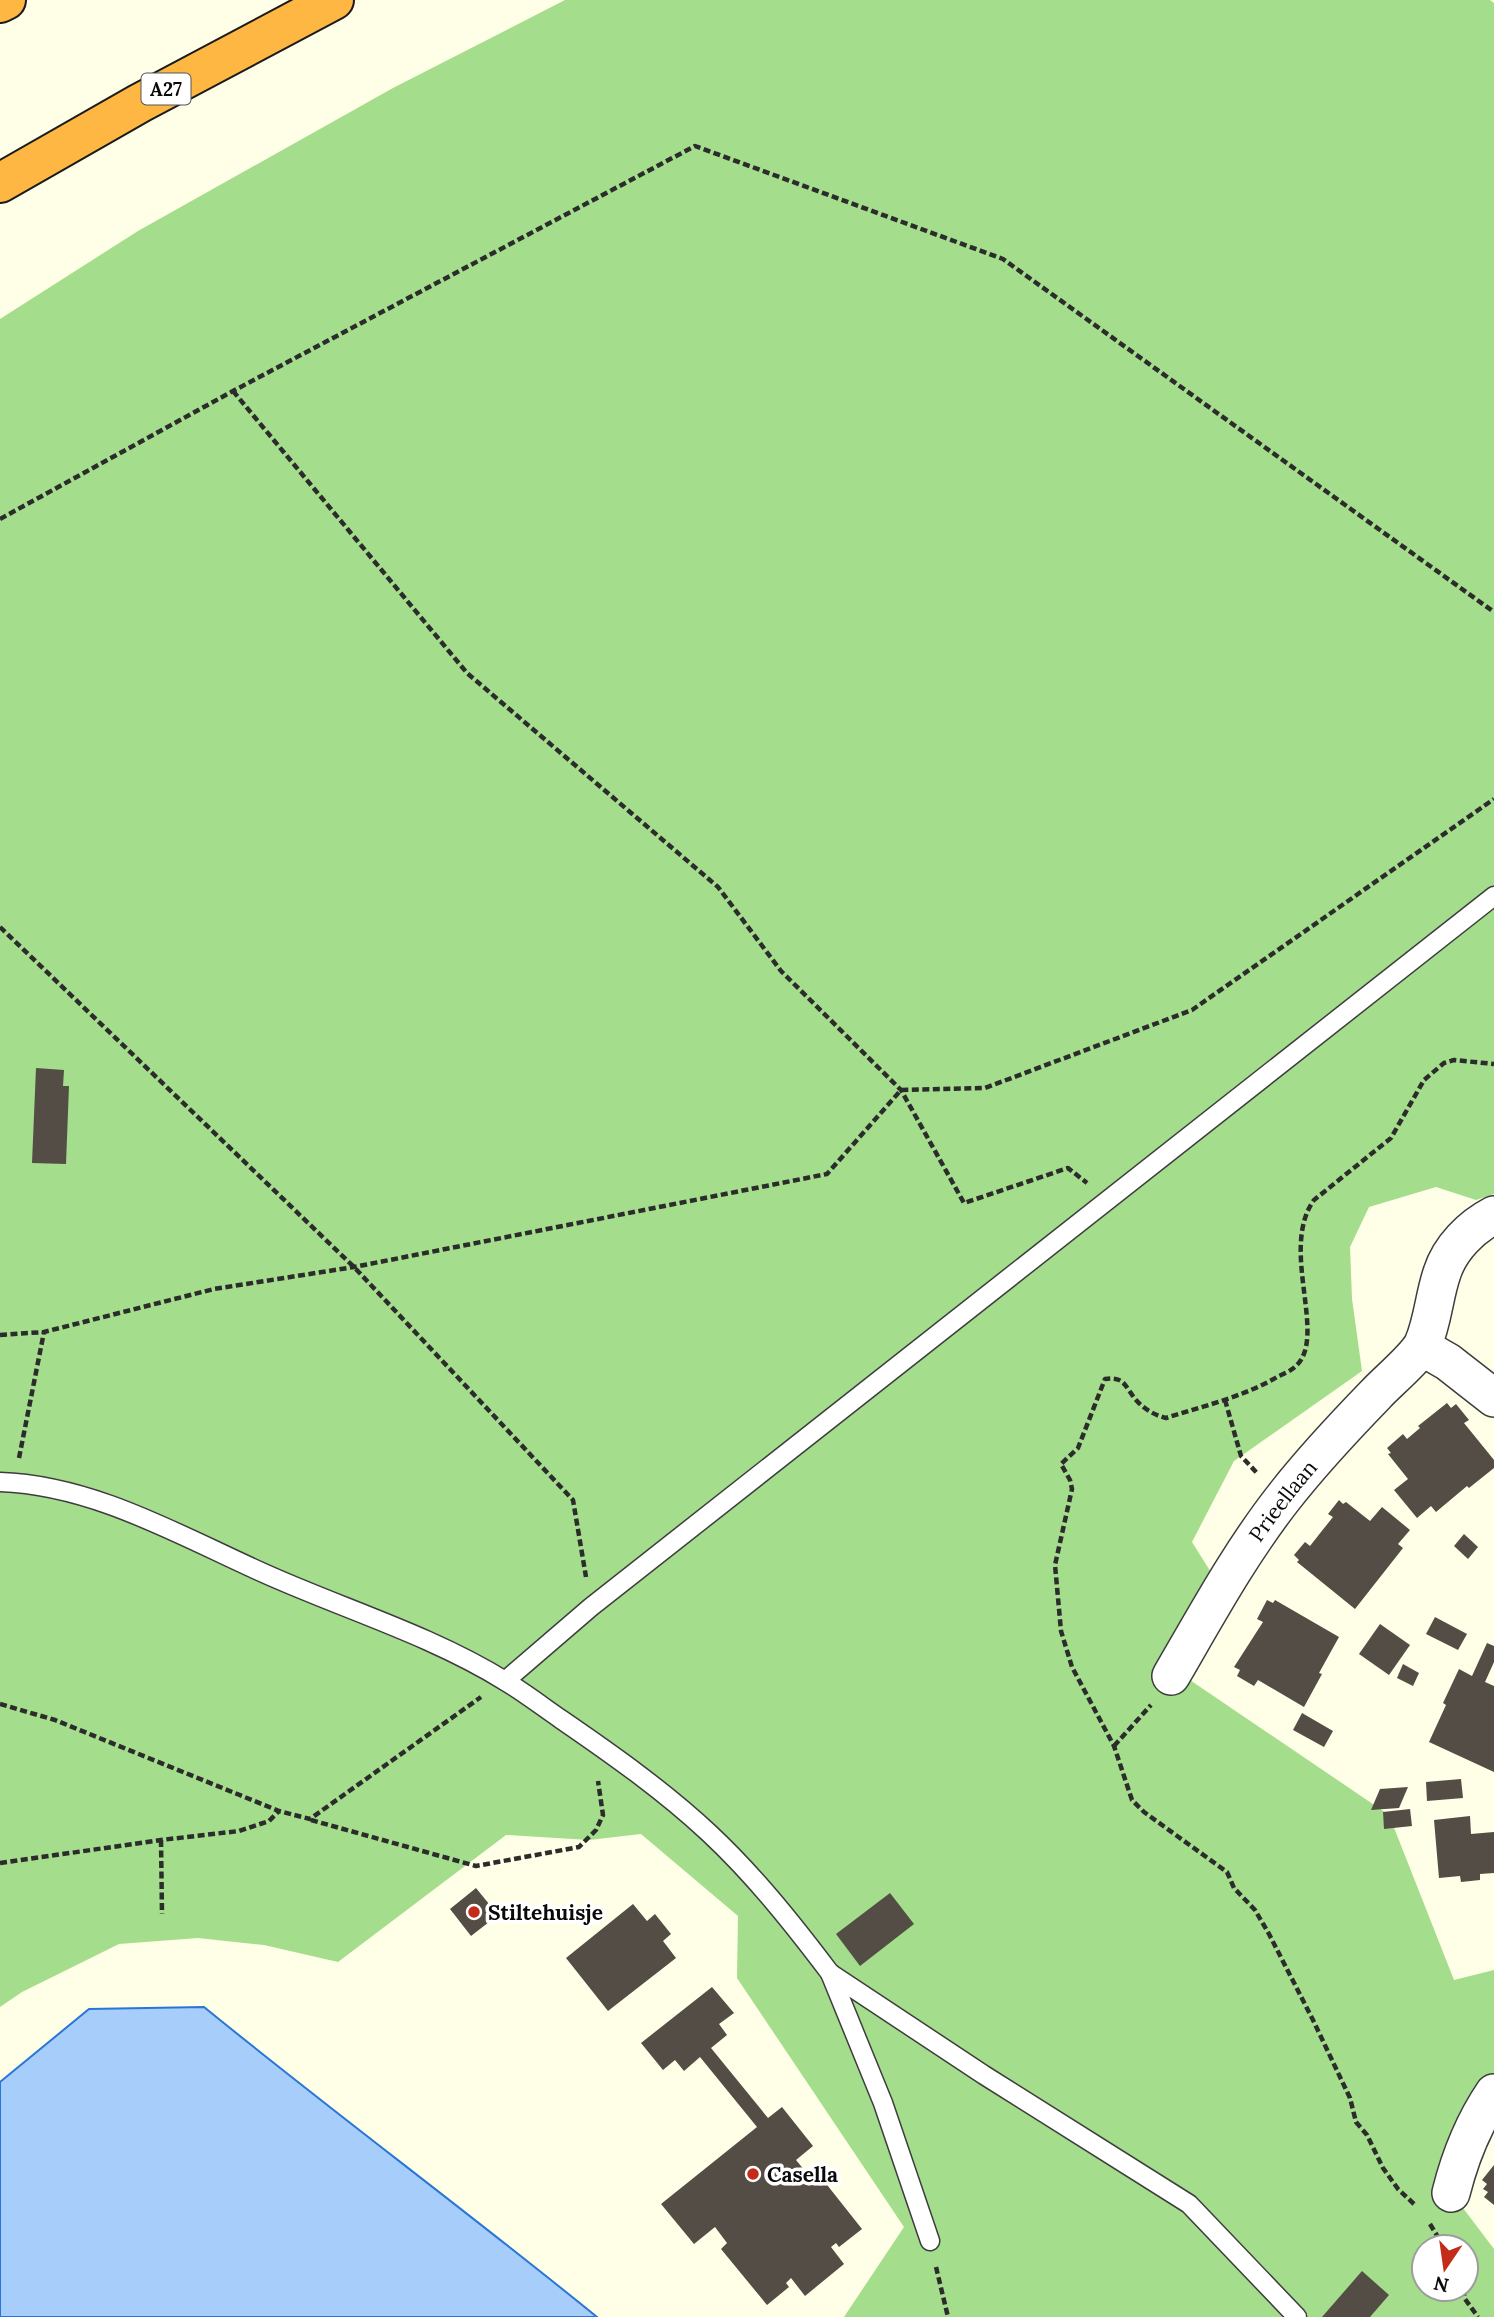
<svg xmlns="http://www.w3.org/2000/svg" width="1494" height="2317" font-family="Lora,serif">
	<rect width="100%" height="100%" fill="#fffee6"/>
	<path fill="#a4dd8c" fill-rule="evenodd" d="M565,0h925l4,3v1191l-18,6 -40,-13 -67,20 -19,40 2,52 10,72 -128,90 -42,81 20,32 -53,85 230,156 65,165 40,-10v109l-50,104 50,66v68h-650l60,-90 -167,-249 1,-62 -97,-82 -52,6 -83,-5 -168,127 -74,-17 -66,-7 -79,6 -97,48 -22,15v-1688l138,-88 255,-143zM1424,2247h42v42h-42z"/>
	<path fill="#a7cefb" stroke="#2976d7" stroke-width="2" d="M204,2007c130,106 264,205 393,310h-597v-235l89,-73z"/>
	<g fill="#534d45">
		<polygon points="36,1068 64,1070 63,1086 69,1086 66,1164 32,1163"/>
		<polygon points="1447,1403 1451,1408 1456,1404 1469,1420 1464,1423 1494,1460 1494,1468 1469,1488 1467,1486 1436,1512 1431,1506 1417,1518 1394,1490 1408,1479 1388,1454 1391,1453 1387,1448 1403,1434 1407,1439 1420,1428 1418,1426"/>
		<polygon points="1339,1500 1343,1504 1346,1502 1370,1521 1382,1507 1410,1530 1398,1544 1403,1548 1355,1609 1297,1562 1299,1560 1294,1555 1305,1542 1310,1546 1321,1532 1333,1517 1328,1514"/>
		<polygon points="1464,1534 1478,1547 1468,1559 1454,1546"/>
		<polygon points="1267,1600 1273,1603 1275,1600 1339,1637 1319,1673 1322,1674 1304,1707 1258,1680 1254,1686 1237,1676 1240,1670 1234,1667 1263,1622 1257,1619"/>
		<polygon points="1435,1617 1467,1634 1458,1650 1426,1634"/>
		<polygon points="1380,1624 1410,1645 1389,1675 1359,1654"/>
		<polygon points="1487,1643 1494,1646 1494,1662 1485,1682 1494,1686 1494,1772 1429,1742 1446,1705 1443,1703 1459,1669 1472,1676"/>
		<polygon points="1403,1664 1419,1673 1413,1686 1397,1678"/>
		<polygon points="1302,1713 1333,1731 1324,1747 1293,1730"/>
		<polygon points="1461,1779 1463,1798 1427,1801 1426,1782"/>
		<polygon points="1408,1787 1399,1808 1371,1810 1380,1789"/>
		<polygon points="1410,1809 1412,1826 1384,1829 1383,1812"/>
		<polygon points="1470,1816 1471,1834 1494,1832 1494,1873 1480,1874 1480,1880 1461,1882 1460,1876 1439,1878 1434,1820"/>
		<polygon points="476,1888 498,1915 471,1936 450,1909"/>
		<polygon points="890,1893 914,1924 860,1966 836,1934"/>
		<polygon points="633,1904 647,1921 655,1914 671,1934 663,1941 676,1958 608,2011 566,1958"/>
		<polygon points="712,1987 734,2013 719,2024 727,2035 711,2048 768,2118 782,2107 813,2146 796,2160 810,2177 816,2171 862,2229 839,2247 836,2243 831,2247 844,2264 805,2296 791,2278 786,2283 789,2287 767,2305 721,2249 727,2243 715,2227 694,2244 661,2204 757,2127 700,2057 684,2071 675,2060 663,2070 641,2043"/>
		<polygon points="1494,2165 1494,2205 1484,2197 1488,2192 1483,2189 1487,2184 1482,2180"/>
		<polygon points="1362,2271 1389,2295 1370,2317 1322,2317"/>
	</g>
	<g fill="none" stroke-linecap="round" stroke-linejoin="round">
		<g stroke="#3d3d3d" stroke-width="21">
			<g id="service">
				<path d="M0,1482c92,3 177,52 259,89 81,37 170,63 246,110 20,12 38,26 57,39 51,35 102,71 147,113 45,42 84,91 121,140"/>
				<polyline points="505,1681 591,1607 1494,896"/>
				<polyline points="930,2241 883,2103 830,1973 984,2075 1189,2204 1297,2317"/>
			</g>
		</g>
		<g stroke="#3d3d3d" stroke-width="40">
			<g id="minor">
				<polyline points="1422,1347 1448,1362 1494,1398"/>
				<path id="s1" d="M1171,1676c35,-60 69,-123 113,-179 28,-36 60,-70 92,-103 11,-12 40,-36 47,-50 10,-23 11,-48 19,-71 8,-25 29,-46 52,-58"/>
				<path d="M1451,2193c9,-36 22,-69 43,-100"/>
			</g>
		</g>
		<g stroke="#1b1b1b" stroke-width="42">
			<g id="motorway">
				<polyline points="0,3 6,0"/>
				<polyline points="0,183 140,103 334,0"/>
			</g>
		</g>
		<g stroke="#2c2c2c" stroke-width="4.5" stroke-dasharray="7 3.5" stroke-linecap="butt">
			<polyline points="233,391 467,673 718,887 781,971 901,1090 964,1203 1068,1168 1087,1183"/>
			<polyline points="0,519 233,391 695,146 1003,259 1494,612"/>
			<polyline points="0,927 354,1267 573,1500 586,1577"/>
			<polyline points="0,1335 44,1332 214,1289 354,1267 827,1174 901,1090 985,1088 1192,1010 1494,799"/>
			<polyline points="1225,1400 1241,1456 1257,1473"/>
			<polyline points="19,1458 44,1332"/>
			<polyline points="0,1704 55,1720 279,1811 310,1819 481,1697"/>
			<polyline points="1114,1746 1151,1705"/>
			<polyline points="311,1820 476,1866 579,1847 596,1830 603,1815 598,1781"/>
			<polyline points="161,1840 162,1914"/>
			<polyline points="0,1863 161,1840 239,1831 269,1821 279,1811"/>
			<path d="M1414,2204l-16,-15 -15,-21 -16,-33 -11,-13 -6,-24 -37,-78 -44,-86 -14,-24 -21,-22 -7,-16 -83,-60 -12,-12 -18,-54 -42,-79 -11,-36 -6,-66 17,-76 -2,-9 -9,-16 17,-16 27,-69c20,-3 20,8 31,21 8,9 18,15 30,18 37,-12 77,-21 111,-41 6,-3 14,-6 19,-11 32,-30 -17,-117 18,-166l77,-62 33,-58 20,-17 10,-3 40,4"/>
			<polyline points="1430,2224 1444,2247"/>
			<polyline points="936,2267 948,2317"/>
			<polyline points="1463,2289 1465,2299 1478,2317"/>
		</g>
		<use href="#service" stroke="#fff" stroke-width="18"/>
		<use href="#minor" stroke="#fff" stroke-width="37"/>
		<use href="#motorway" stroke="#ffb744" stroke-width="38"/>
	</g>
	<g fill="#c22c19" stroke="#fff" stroke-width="2.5">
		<circle cx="474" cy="1912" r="7"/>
		<circle cx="753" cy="2174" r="7"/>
	</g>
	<g text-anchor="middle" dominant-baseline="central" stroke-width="7" stroke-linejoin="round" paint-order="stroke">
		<rect fill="#fff" stroke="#545454" stroke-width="2" x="141.5" y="73.5" width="49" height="31" rx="5"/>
		<g font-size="19" font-weight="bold" fill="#0a0a0a">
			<text x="166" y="89">A27</text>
		</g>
		<g font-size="21" fill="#0a0a0a" stroke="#fff">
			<text stroke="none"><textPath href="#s1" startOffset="208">Prieellaan</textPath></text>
		</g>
		<g font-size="21" font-weight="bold" fill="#0a0a0a" stroke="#fff" text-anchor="start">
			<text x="488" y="1912">Stiltehuisje</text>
			<text x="767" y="2174">Casella</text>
		</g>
	</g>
	<g transform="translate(1445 2268) rotate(193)"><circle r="33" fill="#ffffff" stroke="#9d9d9d" stroke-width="2"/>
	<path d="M0-5L12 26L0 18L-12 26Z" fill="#c22c19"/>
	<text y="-10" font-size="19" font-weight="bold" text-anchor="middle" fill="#0a0a0a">N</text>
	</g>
</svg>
